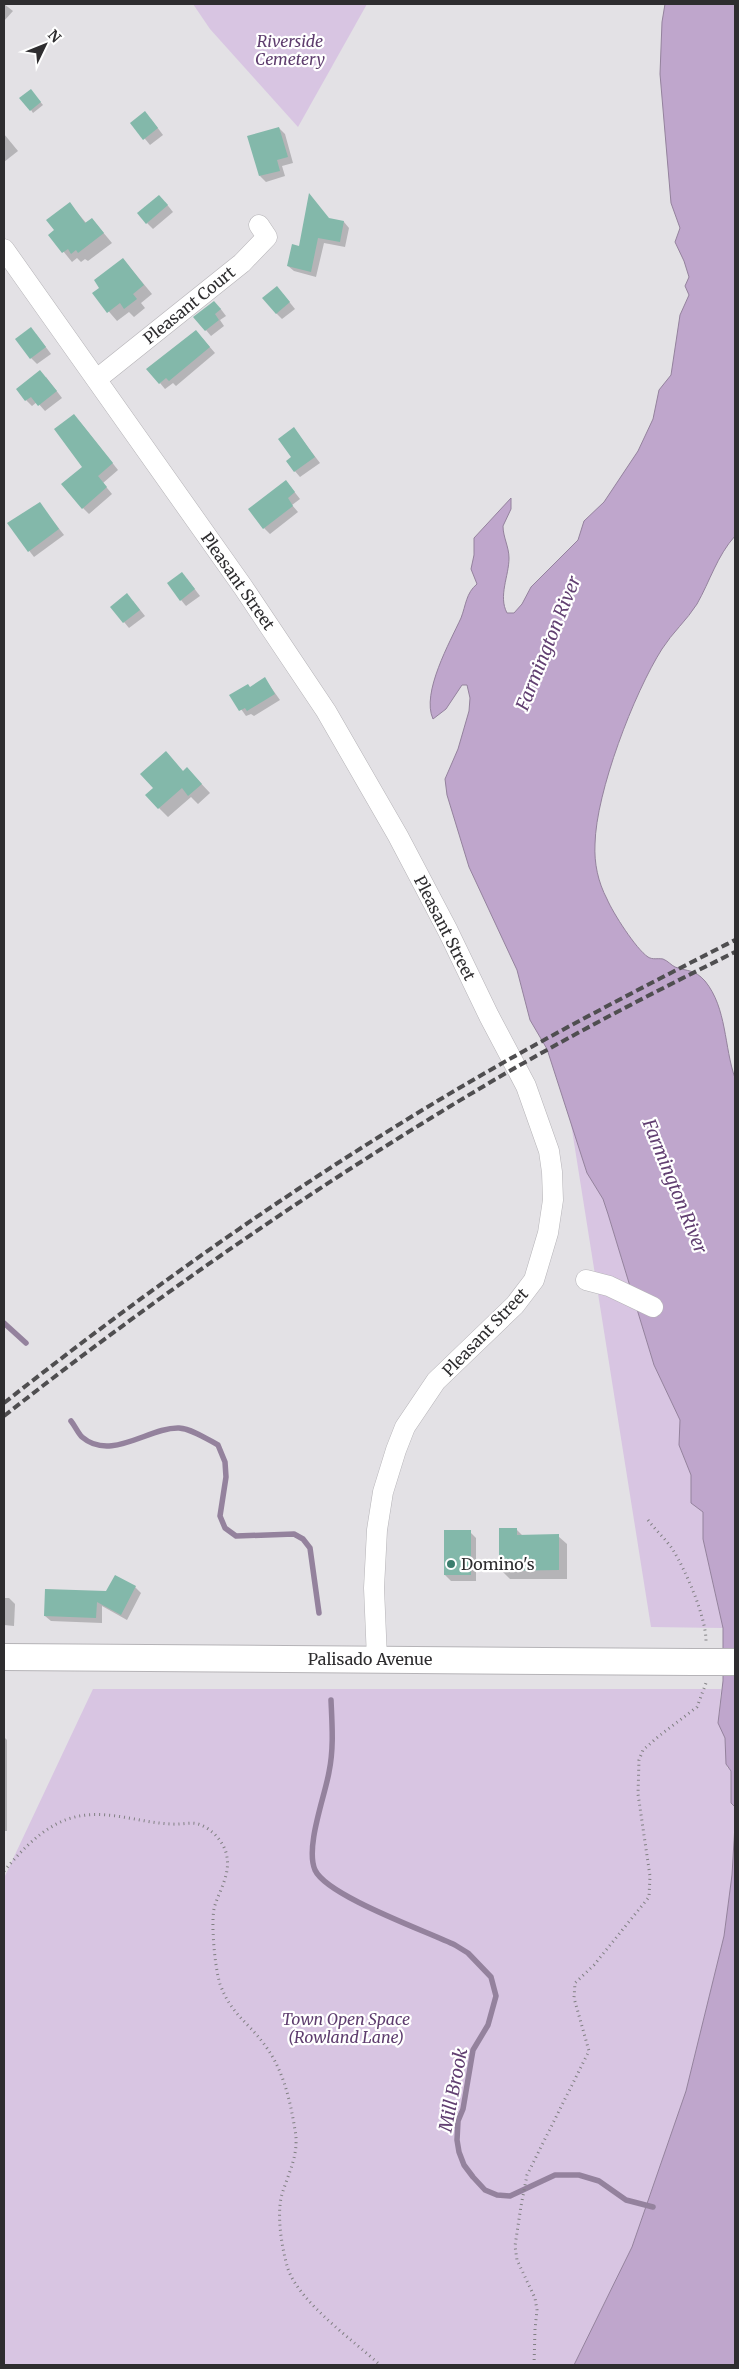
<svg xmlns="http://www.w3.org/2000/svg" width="739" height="2369" font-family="Merriweather,serif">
	<rect width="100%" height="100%" fill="#e3e1e5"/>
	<g fill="#d8c5e2">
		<polygon points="193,4 367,4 298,127 210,29"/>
		<polygon points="569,1111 587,1173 603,1199 608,1214 654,1365 680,1420 679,1445 691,1475 691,1503 703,1512 703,1539 723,1628 651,1627"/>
		<polygon points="93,1689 721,1689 718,1723 725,1738 727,1767 731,1770 731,1804 735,1807 732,1875 724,1936 686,2091 632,2247 574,2365 4,2365 4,1878"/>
	</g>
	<g fill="#bfa6cc" stroke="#94829d">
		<path d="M665,4h70v532c-18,20 -25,45 -38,68 -10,16 -25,29 -35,45 -28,44 -66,143 -67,195 -1,19 3,38 12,55 6,14 29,50 41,58 5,3 9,1 15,2 5,2 8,6 12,8 14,5 19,2 30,14 22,27 19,66 30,97v729l-4,-4v-32l-5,-7 -1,-26 -7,-15 5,-42v-53l-20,-89v-27l-12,-9v-28l-12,-30 1,-25 -26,-55 -46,-151 -5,-15 -16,-26 -40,-124 -17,-29 -13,-50 -48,-103 -22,-72 -2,-16 13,-30 11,-38 1,-13 -3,-13h-5l-16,24 -13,10c-12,-26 17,-77 28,-101 5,-13 5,-25 16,-34l-6,-15 3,-14v-17l37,-40v11l-8,17c0,11 6,21 6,32 0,18 -11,38 -2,55h7l8,-9 9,-17 47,-47 6,-19 20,-19 34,-51 15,-32 6,-29 12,-15 9,-60 9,-20 -4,-9 4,-9 -5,-16 -9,-19 5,-14 -9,-25 -11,-129 2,-52z"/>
		<polygon points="735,1824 735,2365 574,2365 632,2247 686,2091 724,1936 732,1875"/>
	</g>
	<g fill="#0003">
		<polygon points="4,4 13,11 4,21"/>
		<polygon points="33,93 43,105 33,113 31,110"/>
		<polygon points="151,119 163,135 150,145 132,123"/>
		<polygon points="279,128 285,134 293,163 282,166 285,176 266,182 260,176"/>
		<polygon points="4,134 18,151 4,162"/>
		<polygon points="165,202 173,212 153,229 147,223"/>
		<polygon points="70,204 87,224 92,219 112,243 88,261 85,259 81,262 77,258 72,262 50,235 55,231"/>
		<polygon points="330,220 344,222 349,228 345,247 324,243 316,277 294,271 288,266 300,247"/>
		<polygon points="123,259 152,294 141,303 145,308 134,317 129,312 117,321 93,293 101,288"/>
		<polygon points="283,294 295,309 282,319 276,313"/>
		<polygon points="220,308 226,316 220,320 224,326 211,336 195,317"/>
		<polygon points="36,334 51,354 37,364 31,358"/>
		<polygon points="202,338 215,353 176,386 173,383 165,389 160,383"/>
		<polygon points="46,377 62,398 45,411 37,402 32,406 26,400"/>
		<polygon points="80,422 118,470 103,483 112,494 89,514 83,508 84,467"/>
		<polygon points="294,429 320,463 300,477 287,462 293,458"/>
		<polygon points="286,481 300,499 292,505 298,512 270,534 264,528"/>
		<polygon points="40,504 64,535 34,557 8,523"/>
		<polygon points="187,579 200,596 186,606 181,600"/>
		<polygon points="133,601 145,616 129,628 124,622"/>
		<polygon points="265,679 280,700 254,716 251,714 246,716 231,695 250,688"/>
		<polygon points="184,772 196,778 210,793 198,804 191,797 168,817 159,808 155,788"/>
		<polygon points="517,1530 523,1536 558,1536 567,1544 567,1579 510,1579 501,1570"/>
		<polygon points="470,1532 476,1538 476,1581 451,1581 445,1575"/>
		<polygon points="135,1587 141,1593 127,1620 102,1606 102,1623 51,1621 45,1616 107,1593"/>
		<polygon points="4,1598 9,1598 15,1604 14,1626 4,1625"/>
		<polygon points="4,1737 7,1740 7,1831 4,1831"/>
	</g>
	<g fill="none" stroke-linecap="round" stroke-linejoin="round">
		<g stroke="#94829d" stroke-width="5.5">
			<polyline points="4,1323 26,1343"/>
			<path d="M71,1421c4,5 7,12 11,16 29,25 67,-10 97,-9 13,1 28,11 39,17l7,17 1,15 -6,39 5,12 11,8 58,-2 9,5 7,9 9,65"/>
			<path d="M331,1700c1,24 3,48 -2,72 -4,24 -24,75 -14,98 12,26 111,61 140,75l13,8 23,24 5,19 -8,29 -15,25 -10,59 -5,12 -1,19 2,12 5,13 9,12 12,13 12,5 13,1 45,-21h24l20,6 27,19 27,7"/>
		</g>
	</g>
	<g fill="#83b8aa">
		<polygon points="31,89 41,102 30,111 19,98"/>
		<polygon points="145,111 158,128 143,140 130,123"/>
		<polygon points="279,127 288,157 277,160 280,171 259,176 247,136"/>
		<polygon points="309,193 329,218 344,221 340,242 318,238 311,272 287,266 292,244 299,246"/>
		<polygon points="159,195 168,205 146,224 137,213"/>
		<polygon points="70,202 85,223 92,218 104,233 78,253 76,250 71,254 68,249 62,253 48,235 54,230 46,220"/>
		<polygon points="123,258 144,285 133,294 137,299 124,309 120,303 107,313 92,293 99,288 94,280"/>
		<polygon points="277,286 290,302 276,314 262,298"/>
		<polygon points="214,301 221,309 215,314 219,320 205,331 193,317"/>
		<polygon points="31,327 46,347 30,359 15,339"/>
		<polygon points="196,330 210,347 169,381 166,378 159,384 146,369"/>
		<polygon points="40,370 57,391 38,406 31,397 25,401 16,389"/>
		<polygon points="74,414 113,463 98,476 107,487 82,509 61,484 82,467 54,429"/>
		<polygon points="294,427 315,457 294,472 286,461 291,457 278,439"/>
		<polygon points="286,480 295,492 288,498 293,506 263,529 248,509"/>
		<polygon points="40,502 59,529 28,552 7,523"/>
		<polygon points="182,572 195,589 180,601 167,583"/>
		<polygon points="127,593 140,610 123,623 110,607"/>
		<polygon points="265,677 275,694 247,711 245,708 239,711 229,695 248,684 250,687"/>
		<polygon points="166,751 183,771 187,767 202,784 188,796 182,788 158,809 145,795 153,788 140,774"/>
		<polygon points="499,1528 517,1528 517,1535 559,1534 559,1570 499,1571"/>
		<rect x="444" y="1530" width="27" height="45"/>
		<polygon points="115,1575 136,1586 121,1615 97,1602 96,1618 44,1616 45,1589 106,1591"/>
	</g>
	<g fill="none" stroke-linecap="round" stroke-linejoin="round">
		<g stroke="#b5b3b7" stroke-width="21">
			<g id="minor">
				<polyline points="4,249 243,587 326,711 398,836 448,931 489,1016 526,1086 549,1151 552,1172 553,1200 548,1233 534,1280 515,1305 436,1381 405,1427 396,1450 383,1492 377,1530 374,1588 377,1659"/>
				<polyline points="97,379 242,263 267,237 259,225"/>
				<polyline points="586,1280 609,1286 653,1307"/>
			</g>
		</g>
		<g stroke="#b5b3b7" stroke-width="28">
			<polyline id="major" points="4,1657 693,1662"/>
		</g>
		<g stroke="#818083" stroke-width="3" stroke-dasharray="1 4" stroke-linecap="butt">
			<path d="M648,1520c8,11 18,19 25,30 13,21 33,67 33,91"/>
			<path d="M4,1871c18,-21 38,-43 64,-52 35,-12 70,4 104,5 10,1 20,-3 29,1 12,5 24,18 26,32 3,17 -7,33 -12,48 -5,14 0,64 5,79 11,30 26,36 44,60 19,25 26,55 31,86 5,25 -8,45 -14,68 -4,21 1,51 7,71 12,34 65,71 92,96"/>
			<polyline points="534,2365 535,2329 537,2310 535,2298 517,2260 515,2246 521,2206 527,2175 589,2051 574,1998 575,1983 594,1965 649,1897 650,1876 638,1794 639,1760 643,1750 659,1736 697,1707 706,1683"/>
		</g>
		<use href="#minor" stroke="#fff" stroke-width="20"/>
		<use href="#major" stroke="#fff" stroke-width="26"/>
		<g stroke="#4f4e50" stroke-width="4" stroke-dasharray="8 4" stroke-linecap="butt">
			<path d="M4,1403c152,-120 313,-233 481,-330 82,-47 166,-90 250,-133"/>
			<path d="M4,1416c154,-121 316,-233 485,-333 80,-47 163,-90 246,-131"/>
		</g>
		<g stroke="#b5b3b7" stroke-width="28" stroke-linecap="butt">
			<polyline id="major-bridge" points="693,1662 735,1662"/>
		</g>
		<use href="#major-bridge" stroke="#fff" stroke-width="26"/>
	</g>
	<circle fill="#3b7d6d" stroke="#fff" stroke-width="2" cx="451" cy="1564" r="5"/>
	<g text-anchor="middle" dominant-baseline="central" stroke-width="4.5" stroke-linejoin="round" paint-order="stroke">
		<g font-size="16" font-style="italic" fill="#5e3d6e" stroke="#fff">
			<text x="290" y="41">Riverside<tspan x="290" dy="18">Cemetery</tspan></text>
			<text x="346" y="2019">Town Open Space<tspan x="346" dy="18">(Rowland Lane)</tspan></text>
		</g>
		<g font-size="16" fill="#2e2d2f" stroke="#fff">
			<text transform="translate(189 305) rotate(-39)">Pleasant Court</text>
			<text transform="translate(238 581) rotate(55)">Pleasant Street</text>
			<text transform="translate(445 928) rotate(63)">Pleasant Street</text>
			<text transform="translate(485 1332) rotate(-46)">Pleasant Street</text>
			<text x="370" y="1659">Palisado Avenue</text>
		</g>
		<g font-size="16" fill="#2e2d2f" stroke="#fff" text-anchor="start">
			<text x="461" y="1564">Domino's</text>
		</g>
		<g font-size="18" font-style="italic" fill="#613f71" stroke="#fff">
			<text transform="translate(548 643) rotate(-68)">Farmington River</text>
			<text transform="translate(675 1186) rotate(68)">Farmington River</text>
			<text transform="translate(453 2090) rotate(-79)">Mill Brook</text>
		</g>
	</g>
	<rect width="739" height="2369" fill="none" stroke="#2e2d2f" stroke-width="10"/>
	<g transform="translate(45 45) rotate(47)" stroke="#ffffff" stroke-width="4" paint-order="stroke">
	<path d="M0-4L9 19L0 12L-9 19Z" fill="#2e2d2f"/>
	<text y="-8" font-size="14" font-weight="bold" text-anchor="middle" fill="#2e2d2f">N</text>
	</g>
</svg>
